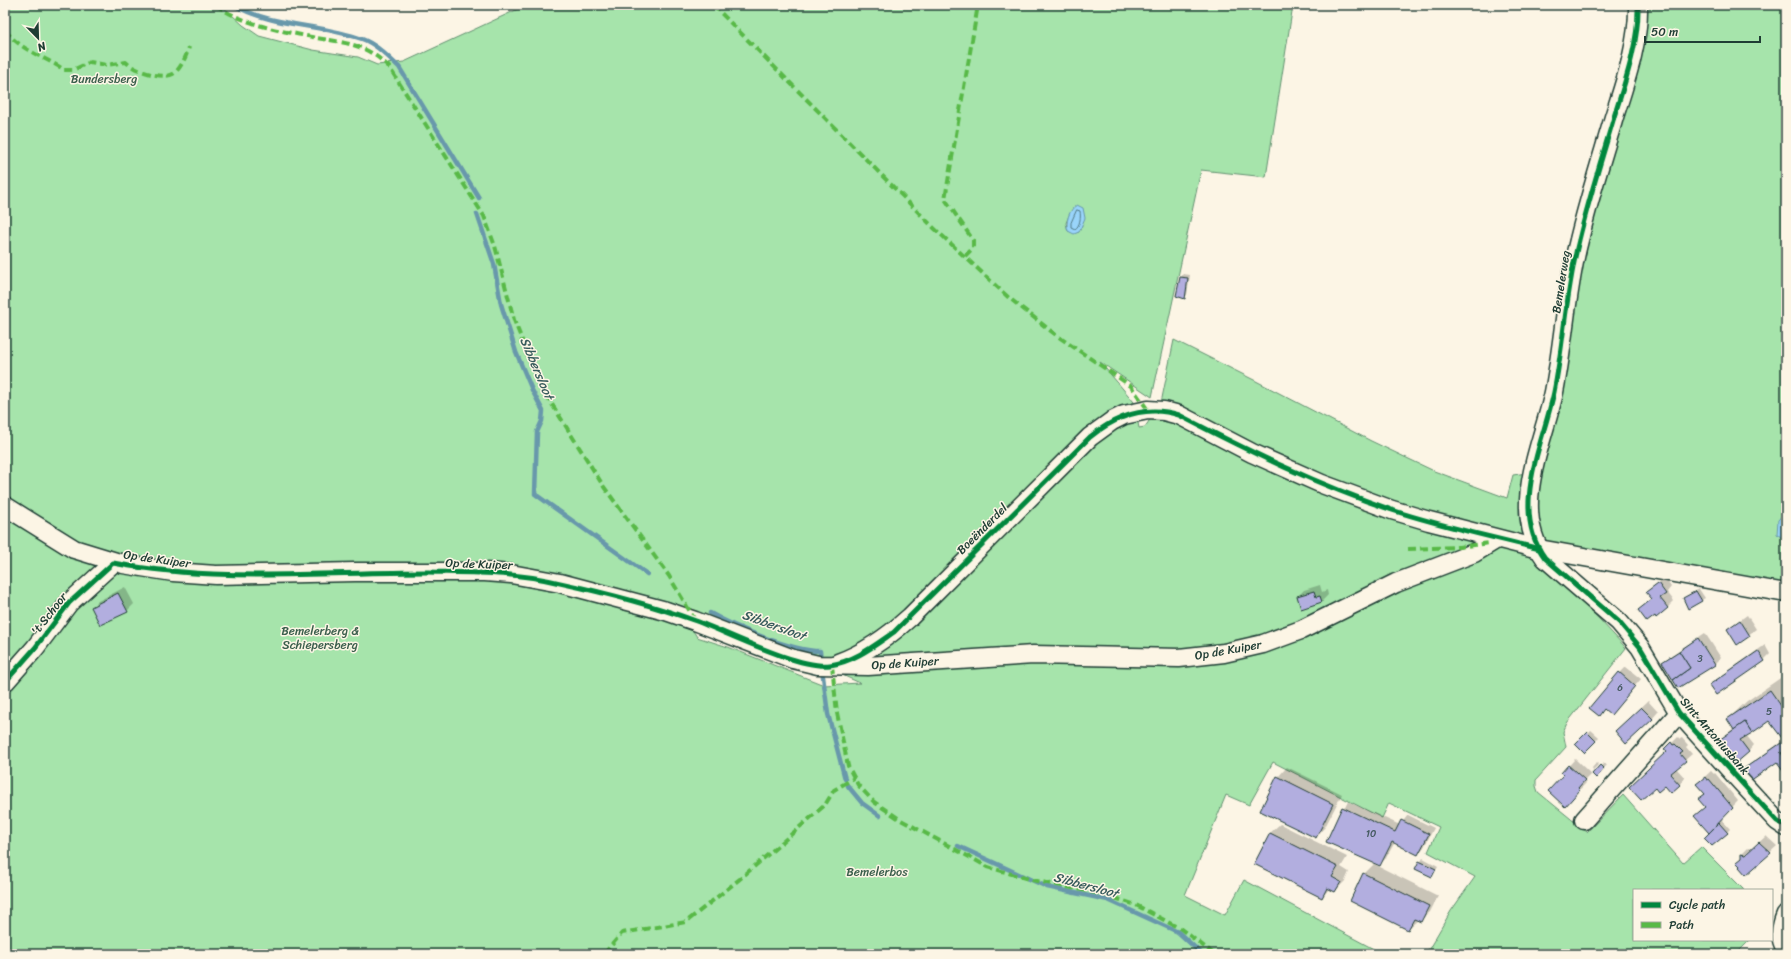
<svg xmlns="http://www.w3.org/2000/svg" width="1791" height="959" font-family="Sriracha,sans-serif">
	<rect width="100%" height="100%" fill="#fcf5e5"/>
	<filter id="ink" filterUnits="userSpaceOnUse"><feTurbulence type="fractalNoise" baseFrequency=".025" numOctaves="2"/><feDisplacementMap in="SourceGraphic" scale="8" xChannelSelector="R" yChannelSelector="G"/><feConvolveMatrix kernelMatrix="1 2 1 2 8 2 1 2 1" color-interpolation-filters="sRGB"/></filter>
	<g filter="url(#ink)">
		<path fill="#a6e4ab" stroke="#629070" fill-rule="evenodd" d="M5,5h216l22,20 16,11 54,14 45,7 19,8 27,-3 123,-57h766l-27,172 -65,-7 -49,227 -52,-35 34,40 5,26 6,-1 16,-24 13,-63 82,41 115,60 63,30 73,27 6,-23 14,-2 110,-468h149v592l-249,-46 10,17 54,53 25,27 -59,75 -4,9 3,15 -30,33v6l2,6 49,40 36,-37 60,68 18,-16 43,43h-110v50h116l-14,14h-310l25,-43 24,-34 -47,-25 11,-25 -50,-24 -7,15 -109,-56 -24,43 -23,-10 -41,100 40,20 19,-35 139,74h-1378zM1070,213l12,12 -3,7 -11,-1 -2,-8zM684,617l147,53 29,13 -36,2 -96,-38 -31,-10z"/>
		<g fill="#99d4fa" stroke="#6898ab">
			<path d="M1077,205l6,3 2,10 -6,14 -5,2 -6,-3c-3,-8 1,-22 9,-26z"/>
			<polygon points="1786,511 1786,541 1777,534 1778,520"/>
		</g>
		<g fill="#0003">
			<polygon points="1183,274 1190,275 1187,295 1184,297 1181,277"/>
			<polygon points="1665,578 1671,587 1667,592 1674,601 1667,608 1648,592"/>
			<polygon points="1320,585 1322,592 1327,590 1328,595 1322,601 1298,596 1304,590"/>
			<polygon points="125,587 134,604 127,611 101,624 92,607 98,601"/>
			<polygon points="1699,589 1705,598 1689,608 1684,598"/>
			<polygon points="1747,615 1756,629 1738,643 1728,629"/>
			<polygon points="1705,633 1721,658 1715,664 1679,687 1663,662 1670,656"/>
			<polygon points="1765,645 1770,654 1764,660 1710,685 1717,679"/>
			<polygon points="1626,667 1641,679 1617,707 1605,708 1599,715 1620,673"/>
			<polygon points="1786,674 1786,767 1777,761 1743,770 1750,764 1784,740 1770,720 1746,735 1754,745 1748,752 1717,742 1734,728 1728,719 1747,701"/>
			<polygon points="1648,701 1658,712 1652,719 1622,725"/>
			<polygon points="1591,730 1599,737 1584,752 1577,744"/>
			<polygon points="1678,737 1680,739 1682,738 1688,745 1686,747 1692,754 1676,768 1685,778 1679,785 1665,784 1643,775 1668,751 1666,749"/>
			<polygon points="1575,759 1591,774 1584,781 1586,783 1565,805 1564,775 1562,773"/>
			<polygon points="1597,762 1599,764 1593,770 1592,768"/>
			<polygon points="1604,763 1607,765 1596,777 1593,774"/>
			<polygon points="1287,767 1342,794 1325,827 1316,837 1278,777"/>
			<polygon points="1711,771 1714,774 1715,773 1738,801 1721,819 1730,829 1727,832 1710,833 1696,817 1706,807 1699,799 1705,793 1697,784"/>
			<polygon points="1349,802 1400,825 1408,815 1434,828 1424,847 1418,854 1395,842 1386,858 1380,864 1343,808"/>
			<polygon points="1280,824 1347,857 1341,867 1349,872 1345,881 1335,891 1330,888 1322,897 1270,833"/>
			<polygon points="1766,836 1777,846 1746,874 1741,866 1742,854 1748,848 1752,849"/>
			<polygon points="1423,858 1438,866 1432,876 1417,868"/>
			<polygon points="1374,864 1438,896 1430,912 1420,921 1418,920 1408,929 1364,874"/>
		</g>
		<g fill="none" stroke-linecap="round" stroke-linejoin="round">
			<path stroke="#507983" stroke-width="1" d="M1077,210l3,1c1,6 0,15 -5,18l-4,-2v-4z"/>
			<g stroke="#6898ab" stroke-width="4.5">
				<path d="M234,5c40,23 86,18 128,34 14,5 26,18 37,28l80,131"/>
				<polyline points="477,214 494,264 501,304 516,352 532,390 543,411 542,421 537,432 535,494 647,574"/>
				<path d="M710,613c24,14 83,38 110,38l1,11"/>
				<polyline points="822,669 828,714 845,779"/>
				<polyline points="848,786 862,803 880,816"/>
				<polyline points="958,846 1047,887 1108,900 1178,932 1202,954"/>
			</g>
		</g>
		<g fill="#b2aedf" stroke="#1f3d34">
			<polygon points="1180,277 1188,278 1185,299 1176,296"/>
			<polygon points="1658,583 1666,594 1660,598 1668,608 1656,618 1655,616 1647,622 1638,610 1652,599 1646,592"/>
			<polygon points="1314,591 1316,597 1320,596 1322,602 1301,609 1297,596"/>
			<polygon points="1696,591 1702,601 1688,609 1683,598"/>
			<polygon points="118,593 128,612 100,625 91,607"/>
			<polygon points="1740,620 1750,636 1737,645 1727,629"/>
			<polygon points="1698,638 1715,665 1678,688 1673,680 1690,668 1679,651"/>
			<polygon points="1679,651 1690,668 1673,680 1662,662"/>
			<polygon points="1758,651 1765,661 1716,695 1709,685"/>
			<polygon points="1619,672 1635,686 1611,715 1604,709 1599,716 1589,708"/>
			<polygon points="1770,690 1786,713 1786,735 1782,738 1769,721 1752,733 1745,722 1734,730 1727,719"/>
			<polygon points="1641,707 1653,719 1626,744 1615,731"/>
			<polygon points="1745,722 1752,733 1740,740 1749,752 1735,764 1716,742"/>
			<polygon points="1587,732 1596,741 1584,753 1575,744"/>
			<polygon points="1786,735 1786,750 1781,753 1784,757 1786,757 1786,768 1783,770 1777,762 1750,781 1742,770 1784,741 1782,738"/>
			<polygon points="1671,742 1673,745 1675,744 1683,752 1680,754 1686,761 1670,774 1680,785 1671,793 1665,786 1658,792 1655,788 1641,800 1629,787 1667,751 1664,749"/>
			<polygon points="1568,765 1585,780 1578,788 1580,790 1565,807 1548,791 1563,775 1561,773"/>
			<polygon points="1600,765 1604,769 1596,778 1592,774"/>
			<polygon points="1277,776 1333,804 1316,838 1260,811"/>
			<polygon points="1705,777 1707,780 1709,779 1733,808 1709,833 1694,816 1705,807 1698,799 1705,794 1696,784"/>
			<polygon points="1342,807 1395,832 1401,820 1429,834 1418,855 1392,842 1380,866 1326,842"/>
			<polygon points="1719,823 1728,833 1712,846 1704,838"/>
			<polygon points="1270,833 1338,867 1332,877 1341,882 1335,892 1327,888 1322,898 1254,864"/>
			<polygon points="1759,842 1771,853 1746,875 1739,867 1740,866 1736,862 1741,858 1741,854 1745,855"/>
			<polygon points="1419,861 1436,869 1432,877 1415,869"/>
			<polygon points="1363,873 1429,906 1421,922 1414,919 1408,930 1350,901"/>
		</g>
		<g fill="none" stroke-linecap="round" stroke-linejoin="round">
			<g stroke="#1f3d34" stroke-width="21">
				<g id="minor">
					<path d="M1638,5c1,38 -13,77 -24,112 -12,41 -25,81 -35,123 -13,49 -15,102 -25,152 -11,52 -45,118 -9,166l74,64 21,25 39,66 63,70 35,38 9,6"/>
					<polyline points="5,506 74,549 123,564 173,572 216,575 355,572 485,572 511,574 560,583 666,611 695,621 793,659 818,665 868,666 1033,655 1179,658 1224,653 1263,644 1301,630 1396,583 1474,553 1497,539"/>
					<path d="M838,663c28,-10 51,-27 72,-46l180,-180 22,-16 12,-6 24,-5 16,1 15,4 73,38 70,31 70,26 37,11 110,28 247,44"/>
					<polyline points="5,682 35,648 69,603 113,563"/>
					<polyline points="1584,820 1679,713"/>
					<path d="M1786,914c-6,14 -7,24 0,36"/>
				</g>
			</g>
			<use href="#minor" stroke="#fcf5e5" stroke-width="18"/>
			<g stroke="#58b947" stroke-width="4" stroke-dasharray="8 4" stroke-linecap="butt">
				<path d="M216,5c30,21 66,26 101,33 30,5 49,6 72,29l95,149 11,30 19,74 15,38 21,43 54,86 65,89 26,44"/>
				<polyline points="713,5 934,228 1008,297 1056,335 1131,386 1148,410"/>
				<path d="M5,30c12,16 29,23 46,32 5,3 8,4 13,8h9l17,-8 17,3 19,-3c7,8 36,18 47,12 7,-4 14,-19 16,-27"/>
				<polyline points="965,256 973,248 973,240 945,199 978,5"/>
				<polyline points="1408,549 1459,547 1489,543"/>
				<polyline points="832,665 837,713 848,766 858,785 874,802 901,820 988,867 1032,880 1102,894 1136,905 1181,929 1214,954"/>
				<polyline points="604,954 622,933 686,922 741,878 825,805 834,790 854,778"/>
			</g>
			<g stroke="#fcf5e5" stroke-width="8">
				<g id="cycleway">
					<path d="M1638,5c1,38 -13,77 -24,112 -12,41 -25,81 -35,123 -13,49 -15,102 -25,152 -11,52 -45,118 -9,166l74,64 21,25 39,66 63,70 35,38 9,6"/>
					<path d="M5,682l30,-34 34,-45 44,-40c104,20 210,9 315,9 46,1 86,0 132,11 46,10 92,22 136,38 32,12 103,48 134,44 24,-3 45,-20 64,-33l196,-195c26,-21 55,-33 89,-22 69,36 139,70 213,95 48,16 97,26 147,39"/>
				</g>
			</g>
			<use href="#cycleway" stroke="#00873e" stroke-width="5"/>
		</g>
	</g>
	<g text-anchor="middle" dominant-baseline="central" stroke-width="3" stroke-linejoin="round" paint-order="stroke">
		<g font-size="10" fill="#44595f">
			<text x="1700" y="659">3</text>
			<text x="1620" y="688">6</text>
			<text x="1769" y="712">5</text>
			<text x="1371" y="834">10</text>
		</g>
		<g font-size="12" fill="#3a5e4c" stroke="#fcf5e5">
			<text x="104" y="79">Bundersberg</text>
			<text x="320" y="631">Bemelerberg &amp;<tspan x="320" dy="14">Schiepersberg</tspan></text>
			<text x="877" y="872">Bemelerbos</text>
		</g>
		<g font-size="12" fill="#1f3d34" stroke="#fcf5e5">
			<text transform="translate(1561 282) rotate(-81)">Bemelerweg</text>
			<text transform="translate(982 529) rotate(-45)">Boeënderdel</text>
			<text transform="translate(157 559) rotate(8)">Op de Kuiper</text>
			<text transform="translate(479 564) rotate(2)">Op de Kuiper</text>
			<text transform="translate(49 614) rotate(-52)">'t Schoor</text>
			<text transform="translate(1228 650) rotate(-10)">Op de Kuiper</text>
			<text transform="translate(905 663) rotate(-4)">Op de Kuiper</text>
			<text transform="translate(1715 736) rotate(49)">Sint Antoniusbank</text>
		</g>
		<g font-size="13" font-style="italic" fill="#375b5c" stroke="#fcf5e5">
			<text transform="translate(537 368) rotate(67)">Sibbersloot</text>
			<text transform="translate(774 625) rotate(20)">Sibbersloot</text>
			<text transform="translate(1086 885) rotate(15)">Sibbersloot</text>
		</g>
	</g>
	<rect width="1791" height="959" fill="none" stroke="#fcf5e5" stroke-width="20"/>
	<rect x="10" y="10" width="1771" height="939" fill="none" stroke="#1f3d34" stroke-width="1.5" filter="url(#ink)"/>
	<rect x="1633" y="889" width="140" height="52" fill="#fcf5e5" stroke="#a4ab9e"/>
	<rect x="1641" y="902" width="20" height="6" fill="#00873e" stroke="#a4ab9e"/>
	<text x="1669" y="909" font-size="12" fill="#1f3d34">Cycle path</text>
	<rect x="1641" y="922" width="20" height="6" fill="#58b947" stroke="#a4ab9e"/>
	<text x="1669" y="929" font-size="12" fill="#1f3d34">Path</text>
	<g transform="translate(38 38) rotate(157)" stroke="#fcf5e5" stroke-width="3" paint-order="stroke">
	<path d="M0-3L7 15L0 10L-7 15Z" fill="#1f3d34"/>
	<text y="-6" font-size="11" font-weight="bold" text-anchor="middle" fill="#1f3d34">N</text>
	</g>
	<path d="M1645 36v6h115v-6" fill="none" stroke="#1f3d34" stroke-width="2"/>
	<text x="1651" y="36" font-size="12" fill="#1f3d34" stroke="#fcf5e5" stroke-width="3" paint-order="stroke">50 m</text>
</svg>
